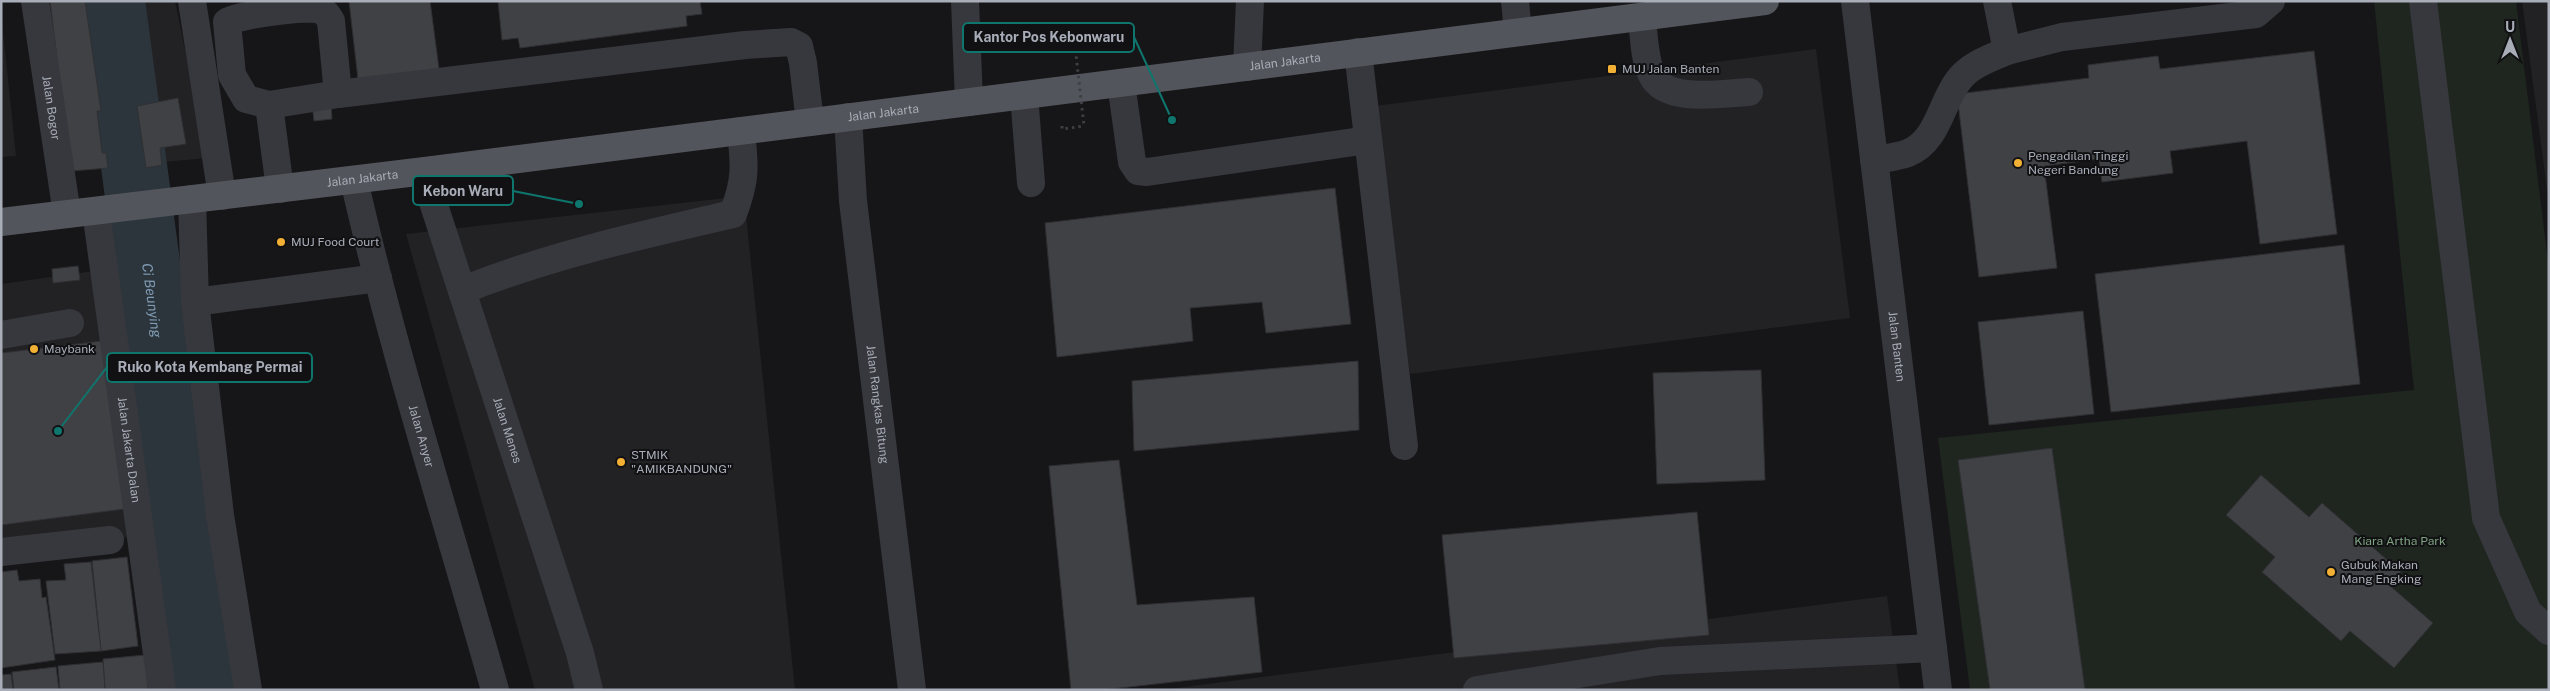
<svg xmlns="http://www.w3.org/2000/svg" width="2550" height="691" font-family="'Public Sans',sans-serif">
	<rect width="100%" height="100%" fill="#161618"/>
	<g fill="#222225">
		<polygon points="55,1 175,1 207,158 78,170"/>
		<polygon points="2522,1 2549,1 2549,204"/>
		<polygon points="1,12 16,156 1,157"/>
		<polygon points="1816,49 1850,318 1410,374 1375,106"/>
		<polygon points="744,196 795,690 535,690 406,234"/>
		<polygon points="94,271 129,537 1,553 1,284"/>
		<polygon points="1887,596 1900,690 1161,690"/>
	</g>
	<polygon fill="#1e261f" points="2374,1 2516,1 2549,270 2549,690 1970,690 1938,438 2414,390"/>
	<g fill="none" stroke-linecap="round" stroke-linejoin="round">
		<path stroke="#2c353c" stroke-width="66" id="s1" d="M112,1l92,689"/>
	</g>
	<g fill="#404145" stroke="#303034">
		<polygon points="50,1 85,1 101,111 97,111 102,153 106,153 108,168 71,171"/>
		<polygon points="349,1 430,1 439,69 358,79"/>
		<polygon points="498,1 700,1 702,14 686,16 687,26 520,48 518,38 502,40"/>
		<polygon points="2314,51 2337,234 2260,244 2247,141 2170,151 2173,173 2102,182 2099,159 2044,166 2057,268 1979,277 1957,94 2089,78 2088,65 2158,56 2160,69"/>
		<polygon points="178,98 186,144 160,148 162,165 146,168 137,106"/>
		<polygon points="331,101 332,119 314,121 312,103"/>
		<polygon points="1335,188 1351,324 1266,333 1262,302 1190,308 1193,341 1057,357 1045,223"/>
		<polygon points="2344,245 2360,384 2111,412 2095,274"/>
		<polygon points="78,266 80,280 53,283 52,269"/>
		<polygon points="2083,311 2094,414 1989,425 1978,322"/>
		<polygon points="102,341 124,509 1,525 1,353"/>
		<polygon points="1358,361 1359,430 1134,451 1132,381"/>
		<polygon points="1761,370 1765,480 1657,484 1653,373"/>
		<polygon points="2052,448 2085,690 1990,690 1958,460"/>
		<polygon points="1119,460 1137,605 1254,597 1262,672 1102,690 1071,690 1049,466"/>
		<polygon points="2261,475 2309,517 2322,503 2401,572 2389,585 2433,623 2394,668 2350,631 2341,641 2262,572 2275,557 2226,515"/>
		<polygon points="1697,512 1709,635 1454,658 1442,535"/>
		<polygon points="127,557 138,646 101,651 92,561"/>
		<polygon points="91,562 101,651 55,654 46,581 66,580 64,564"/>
		<polygon points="17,570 19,581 40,579 42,598 46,597 55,660 1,668 1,572"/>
		<polygon points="145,655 148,690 105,690 103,659"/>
		<polygon points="103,662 105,690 60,690 58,666"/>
		<polygon points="56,667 59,690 14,690 12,672"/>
		<polygon points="11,674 13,690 1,690 1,675"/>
	</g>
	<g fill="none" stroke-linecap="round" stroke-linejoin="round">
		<g stroke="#3d3f44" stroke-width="3" stroke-dasharray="2.5 4" stroke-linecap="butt">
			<polyline points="1047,48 1046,40 1074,37"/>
			<polyline points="1062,126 1062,129 1084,126"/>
		</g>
		<g stroke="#37383d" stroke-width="28">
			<path id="s2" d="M35,1l32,213"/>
			<polyline points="192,1 222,196"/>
			<polyline points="965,1 969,102"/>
			<polyline points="1515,1 1518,32"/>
			<path id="s3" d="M1855,1l83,689"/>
			<polyline points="1997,1 2007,51 2062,37 2256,14 2271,1"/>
			<polyline points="2423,1 2486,518 2528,612 2549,631"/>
			<path d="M1642,18c2,17 2,41 10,57 14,29 71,18 97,17"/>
			<polyline points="1358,52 1404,446"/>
			<polyline points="1247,67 1250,1"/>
			<polyline points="1121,83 1132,162 1138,171 1147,172 1368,140"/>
			<polyline points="1024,95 1031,183"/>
			<path d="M269,105l-23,-6 -14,-24 -5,-53c10,-7 83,-17 93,-12 6,2 8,6 11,11l7,73"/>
			<path id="s4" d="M848,117l5,84 59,489"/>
			<path d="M1874,160c11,-2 24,-3 34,-7 30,-12 33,-50 50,-72 11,-16 33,-23 49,-30"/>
			<path id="s5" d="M425,171l7,28 148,454 9,37"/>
			<path id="s6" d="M354,180c39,172 93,340 141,510"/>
			<polyline points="280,189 269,105 338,94 745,45 791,42 799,46 803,63 810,122"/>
			<polyline points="192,199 195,302 220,515 248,690"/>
			<path id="s7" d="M96,211l66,479"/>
			<path d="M463,290c88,-35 179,-55 270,-76 13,-34 12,-47 8,-83"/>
			<polyline points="195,302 378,278"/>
			<polyline points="1,335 70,323"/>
			<polyline points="1,552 110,540"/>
			<polyline points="1477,690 1660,661 1933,648"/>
		</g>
		<path stroke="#53555c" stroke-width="28" id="s8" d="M1,222l424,-51 1340,-170"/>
		<polyline stroke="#3d3f44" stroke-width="3" stroke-dasharray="2.5 4" stroke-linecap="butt" points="1074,37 1084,126"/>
	</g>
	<g fill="#f2b134" stroke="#111113" stroke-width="2">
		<rect x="1607" y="64" width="10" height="10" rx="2.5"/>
		<circle cx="2018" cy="163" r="5"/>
		<circle cx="281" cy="242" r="5"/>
		<circle cx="34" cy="349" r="5"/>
		<circle cx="621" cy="462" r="5"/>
		<circle cx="2331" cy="572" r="5"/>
	</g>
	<g text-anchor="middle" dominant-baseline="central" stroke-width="4" stroke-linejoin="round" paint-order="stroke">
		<g font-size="12" fill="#a8adb8" stroke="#111113">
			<text stroke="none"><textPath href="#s8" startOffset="1294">Jalan Jakarta</textPath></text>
			<text stroke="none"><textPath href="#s2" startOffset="108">Jalan Bogor</textPath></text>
			<text stroke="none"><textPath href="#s8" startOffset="889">Jalan Jakarta</textPath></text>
			<text stroke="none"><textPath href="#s8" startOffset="364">Jalan Jakarta</textPath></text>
			<text stroke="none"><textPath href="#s3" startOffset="348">Jalan Banten</textPath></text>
			<text stroke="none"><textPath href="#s4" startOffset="289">Jalan Rangkas Bitung</textPath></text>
			<text stroke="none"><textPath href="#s5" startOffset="272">Jalan Menes</textPath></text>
			<text stroke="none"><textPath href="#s6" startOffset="265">Jalan Anyer</textPath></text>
			<text stroke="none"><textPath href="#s7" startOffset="241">Jalan Jakarta Dalan</textPath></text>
		</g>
		<g font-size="12" fill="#a8adb8" stroke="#111113" text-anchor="start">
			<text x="1622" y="69">MUJ Jalan Banten</text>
			<text x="2028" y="156">Pengadilan Tinggi<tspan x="2028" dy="14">Negeri Bandung</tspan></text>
			<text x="291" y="242">MUJ Food Court</text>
			<text x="44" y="349">Maybank</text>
			<text x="631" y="455">STMIK<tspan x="631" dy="14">"AMIKBANDUNG"</tspan></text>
			<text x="2341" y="565">Gubuk Makan<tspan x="2341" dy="14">Mang Engking</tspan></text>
		</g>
		<g font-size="12" fill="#7fa381" stroke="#111113">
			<text x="2400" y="541">Kiara Artha Park</text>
		</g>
		<g font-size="14" font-style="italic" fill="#7f9bb3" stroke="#111113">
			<text stroke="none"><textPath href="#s1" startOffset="302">Ci Beunying</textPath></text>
		</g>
	</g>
	<path fill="none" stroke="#0f766e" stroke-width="2" d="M1172 120L1134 37M579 204L513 191M58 431L107 367"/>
	<g fill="#0f766e" stroke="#111113" stroke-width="2">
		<circle cx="1172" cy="120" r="5"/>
		<circle cx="579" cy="204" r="5"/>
		<circle cx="58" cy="431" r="5"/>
	</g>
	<g fill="#111113" stroke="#0f766e" stroke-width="2">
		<rect x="963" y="23" width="171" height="29" rx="5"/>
		<rect x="413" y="176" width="100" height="29" rx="5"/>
		<rect x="107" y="353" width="205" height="29" rx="5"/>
	</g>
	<g font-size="14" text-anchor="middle" font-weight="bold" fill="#a8adb8">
		<text x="1049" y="42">Kantor Pos Kebonwaru</text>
		<text x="463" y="196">Kebon Waru</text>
		<text x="210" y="372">Ruko Kota Kembang Permai</text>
	</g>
	<rect width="2550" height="691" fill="none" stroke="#a8adb8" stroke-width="5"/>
	<g transform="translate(2510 40)" stroke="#111113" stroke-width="4" paint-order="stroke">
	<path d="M0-4L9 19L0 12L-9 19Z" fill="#a8adb8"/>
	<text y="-8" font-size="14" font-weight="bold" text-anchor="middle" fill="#a8adb8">U</text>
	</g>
</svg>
